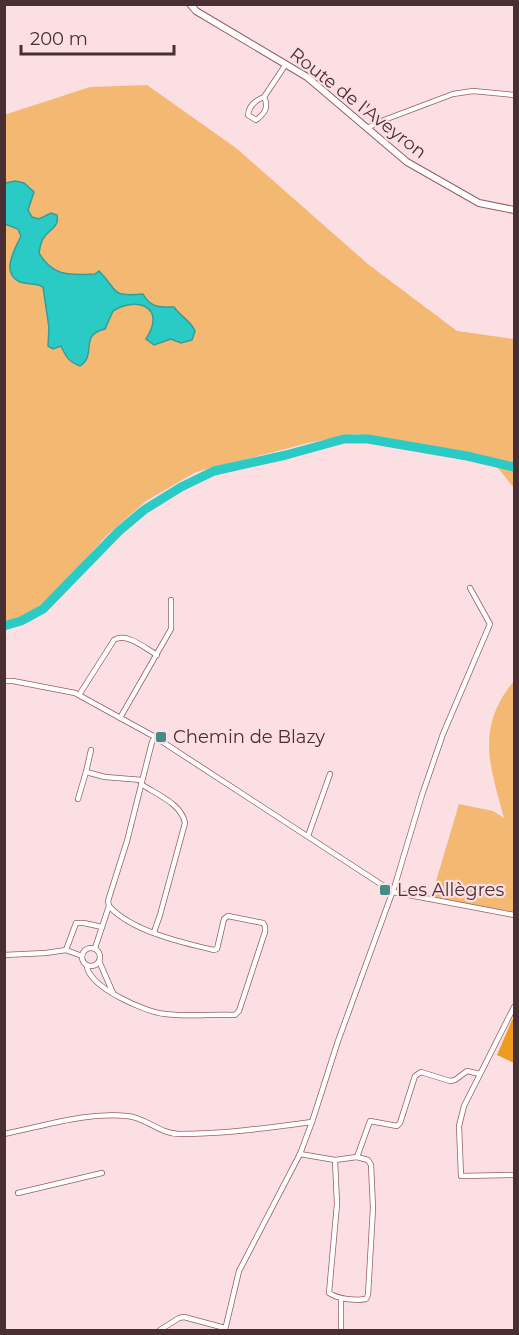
<svg xmlns="http://www.w3.org/2000/svg" width="519" height="1335" font-family="Montserrat,sans-serif">
	<rect width="100%" height="100%" fill="#fbdfe2"/>
	<g fill="#f3b871">
		<polygon points="147,85 236,148 369,265 457,331 514,339 514,488 498,468 479,454 355,434 308,443 196,472 146,501 106,536 55,594 27,615 5,623 4,115 90,87"/>
		<path d="M514,681v231l-83,-14 28,-94 34,7 11,7c-14,-52 -29,-90 10,-137z"/>
	</g>
	<polygon fill="#ec9b1e" points="514,1019 514,1063 497,1055 512,1020"/>
	<path fill="#2bcbc5" stroke="#349c99" stroke-width="1.5" d="M15,181l9,2 10,9 -6,18 4,7 7,2 12,-6 6,2c3,12 -9,15 -14,24 -3,4 -3,10 -4,14 14,24 30,22 56,21l4,-3c20,20 10,26 44,23 8,14 16,13 31,13 6,9 17,14 21,24l-3,9 -11,3 -10,-4 -17,6 -8,-6c21,-32 -9,-43 -33,-28l-8,18c-27,6 -7,25 -25,37 -11,-4 -14,-9 -19,-20l-8,3 -5,-3 1,-18 -6,-41c-8,-5 -15,-2 -23,-5 -20,-9 -5,-33 1,-46l-3,-7 -13,-5v-39l1,-2z"/>
	<g fill="none" stroke-linecap="round" stroke-linejoin="round">
		<polyline stroke="#2bcbc5" stroke-width="9" points="4,626 21,621 43,609 119,531 144,510 181,487 214,471 286,455 344,439 368,439 467,456 514,467"/>
		<g stroke="#985d65" stroke-width="6">
			<g id="minor">
				<path d="M264,97c5,10 1,17 -8,23l-8,-5c1,-9 8,-15 16,-18l22,-33"/>
				<polyline points="368,128 376,123 453,94 473,91 514,95"/>
				<polyline points="4,681 13,681 75,693 155,737 393,892 514,915"/>
				<path d="M79,695l35,-55c12,-8 31,8 43,15"/>
				<polyline points="120,718 171,629 171,600"/>
				<polyline points="86,772 91,750"/>
				<path d="M141,784c15,10 41,20 44,39l-25,92 -6,17"/>
				<polyline points="78,799 86,772 105,777 142,780"/>
				<polyline points="308,836 330,774"/>
				<circle cx="91" cy="957" r="9"/>
				<polyline points="95,948 109,906"/>
				<polyline points="66,950 76,923 84,923 102,927"/>
				<polyline points="4,955 46,953 66,950 82,956"/>
				<polyline points="99,961 113,993"/>
				<path d="M87,967c4,21 58,45 78,47 23,3 47,0 70,1l4,-4 26,-79v-6l-2,-3 -35,-7 -4,3 -7,30 -3,1c-31,-7 -83,-19 -105,-44l-1,-5 19,-60 25,-99 3,-5"/>
				<polyline points="514,1007 464,1106 459,1126 461,1176 514,1175"/>
				<path d="M4,1134c41,-8 81,-22 123,-18 18,1 33,18 52,18 44,0 89,-6 133,-12"/>
				<path d="M300,1154l35,6 22,-3 11,3 3,5 2,43 -5,87 -2,4c-11,2 -28,0 -37,-6l8,-89 -2,-44"/>
				<polyline points="357,1157 370,1121 397,1126 400,1123 415,1076 421,1072 450,1081 455,1080 467,1071 480,1074"/>
				<polyline points="18,1193 102,1173"/>
				<polyline points="160,1330 179,1318 184,1317 225,1328"/>
				<polyline points="225,1330 239,1271 300,1154 312,1122 338,1041 395,885 422,795 443,734 490,624 470,588"/>
				<polyline points="341,1330 341,1298"/>
			</g>
		</g>
		<g stroke="#985d65" stroke-width="8">
			<polyline id="tertiary" points="190,4 196,11 307,77 407,162 479,203 514,210"/>
		</g>
		<use href="#minor" stroke="#fff" stroke-width="4.5"/>
		<use href="#tertiary" stroke="#fff" stroke-width="6"/>
	</g>
	<g fill="#458c88" stroke="#fbdfe2" stroke-width="2">
		<rect x="155" y="731" width="12" height="12" rx="3"/>
		<rect x="379" y="884" width="12" height="12" rx="3"/>
	</g>
	<g text-anchor="middle" dominant-baseline="central" stroke-width="4.5" stroke-linejoin="round" paint-order="stroke">
		<g font-size="18" fill="#492e32" stroke="#fbdfe2">
			<text transform="translate(358 103) rotate(38)">Route de l'Aveyron</text>
		</g>
		<g font-size="18" fill="#492e32" stroke="#fbdfe2" text-anchor="start">
			<text x="173" y="737">Chemin de Blazy</text>
			<text x="397" y="890">Les Allègres</text>
		</g>
	</g>
	<rect width="519" height="1335" fill="none" stroke="#492e32" stroke-width="12"/>
	<path d="M21 45v9h153v-9" fill="none" stroke="#492e32" stroke-width="3"/>
	<text x="30" y="45" font-size="18" fill="#492e32" stroke="#fbdfe2" stroke-width="4.5" paint-order="stroke">200 m</text>
</svg>
